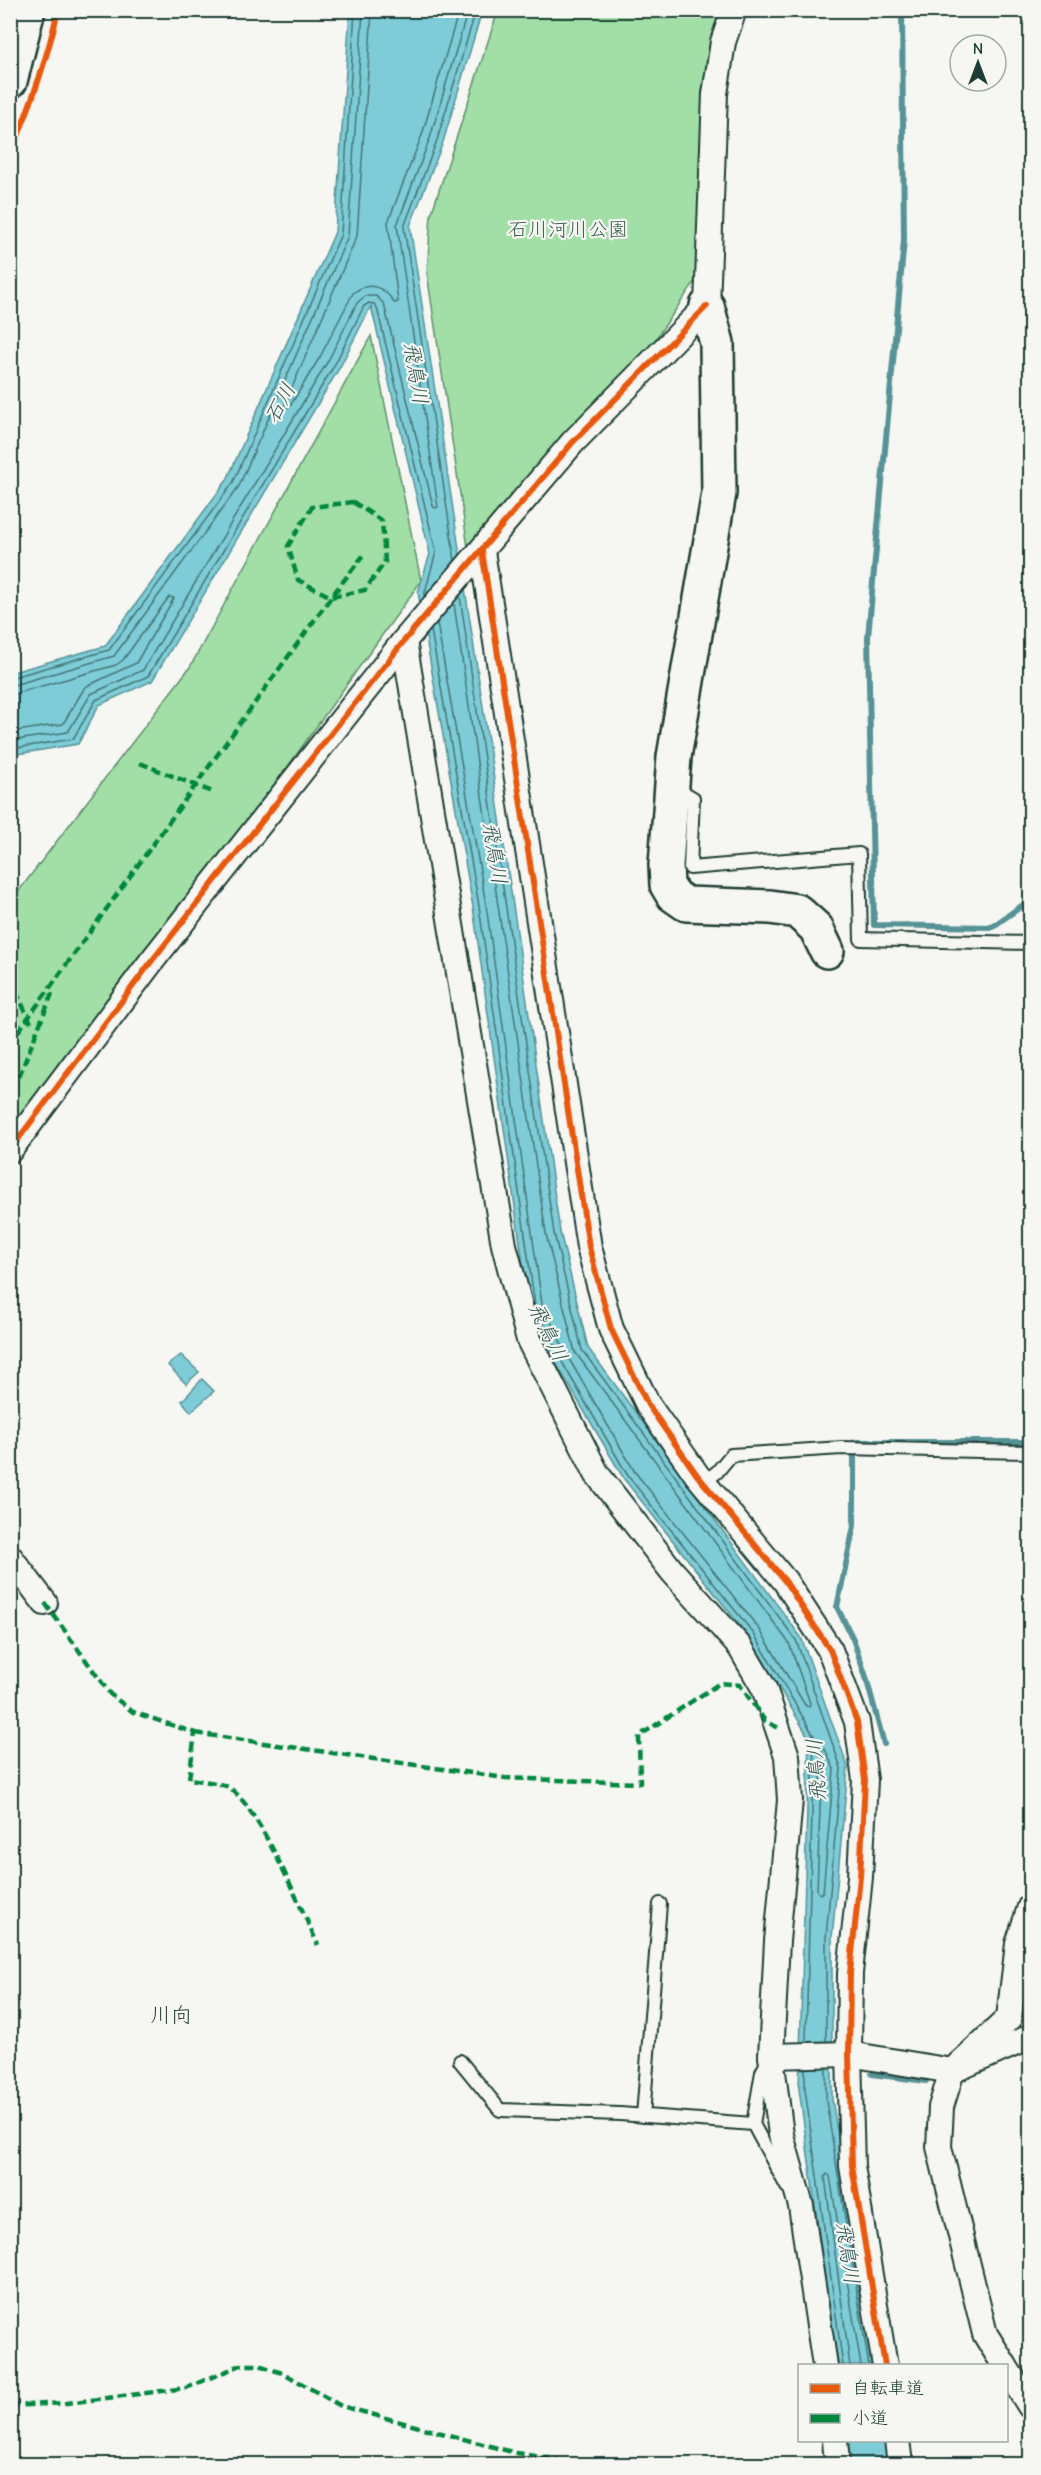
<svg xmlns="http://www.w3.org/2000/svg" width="1041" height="2475" font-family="'Comic Neue','Klee One',sans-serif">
	<rect width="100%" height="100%" fill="#f6f6f2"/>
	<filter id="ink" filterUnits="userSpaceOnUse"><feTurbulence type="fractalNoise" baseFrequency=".0167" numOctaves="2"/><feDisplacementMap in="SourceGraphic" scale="12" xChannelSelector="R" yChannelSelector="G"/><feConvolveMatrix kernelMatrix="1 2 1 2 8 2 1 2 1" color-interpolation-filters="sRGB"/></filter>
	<g filter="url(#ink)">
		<g fill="#a1dfa7" stroke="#608e6e" stroke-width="1.5">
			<polygon points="498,11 725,11 702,271 644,356 469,554 427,273 431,215"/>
			<polygon points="371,336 421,581 11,1152 11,901 190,667"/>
		</g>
		<g fill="#7dccd8" stroke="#579396" stroke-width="1.5">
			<polygon points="350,11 482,11 443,142 410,226 515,918 560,1232 588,1348 801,1637 848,1767 832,1938 832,2099 875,2365 837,2365 799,2089 809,1738 749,1637 624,1479 557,1365 529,1307 473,907 418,592 430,554 371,306 340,367 152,681 99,705 78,744 11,755 11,671 13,672 105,646 227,480 335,232"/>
			<polygon points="181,1355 199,1372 186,1384 168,1365"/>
			<polygon points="202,1379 214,1391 191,1412 182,1401"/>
			<polygon points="846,2441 887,2441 889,2464 849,2464"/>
		</g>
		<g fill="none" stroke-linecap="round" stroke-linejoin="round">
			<g stroke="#457676" stroke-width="1.5">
				<path d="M372,10l-15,226 -72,168 2,4 3,-2 30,-49 33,-64c16,-13 32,-6 41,10l4,-1 -10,-80 34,-87 37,-125"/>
				<polyline points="455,561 404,227 437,140 476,10"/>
				<polyline points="460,596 554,1233 582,1350 796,1640 841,1768 826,1938 826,2041"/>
				<polyline points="437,623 486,905 542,1304 569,1359 635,1472 760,1630 805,1705 809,1707 810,1703 789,1643 575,1352 546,1234 454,604"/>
				<polyline points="431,630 479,906 535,1306 562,1362 628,1476 754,1634 814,1736 806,2042"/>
				<polyline points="10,678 109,650 233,483 341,234 355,10"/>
				<polyline points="10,686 114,656 239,486 348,236 363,10"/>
				<polyline points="10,695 116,665 123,660 169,597 174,598 136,663 85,687 63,724 10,732"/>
				<polyline points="10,741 68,732 91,694 143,670 328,361 357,303 365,296 376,296 384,304 433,506 435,508 438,507 397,225 430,138 468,10"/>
				<polyline points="10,749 73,739 96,700 148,676 335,364 364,306 369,303 374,304 377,308 436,552 424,596"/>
				<polygon points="825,1749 834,1769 823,1892 820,1894 817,1891 822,1752"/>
				<polyline points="826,2068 826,2101 869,2366"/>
				<polyline points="805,2069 805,2089 843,2366"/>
				<polyline points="850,2366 825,2177 827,2174 830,2176 861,2366"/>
			</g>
			<g stroke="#579396" stroke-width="6">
				<polyline points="902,10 904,240 868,637 874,925 992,927 1030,900"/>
				<polyline points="855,1442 1030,1442"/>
				<polyline points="854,1456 854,1526 837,1607 853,1639 866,1677 884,1744"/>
				<polyline points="872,2074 926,2081"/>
			</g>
			<g stroke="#1f3d34" stroke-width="16">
				<g id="lane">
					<polyline points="674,787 693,798 690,868 859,854 861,939 1030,943"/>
					<polyline points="703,1483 717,1472 731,1455 842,1448 1030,1452"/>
					<polyline points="769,2059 762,2072 753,2124 787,2187"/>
					<polyline points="460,2061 500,2110 620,2114 753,2124"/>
					<polyline points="643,2116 660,1904"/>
				</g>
			</g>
			<g stroke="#1f3d34" stroke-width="28">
				<g id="street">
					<polyline points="482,551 589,1247 611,1329 648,1405 697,1475 785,1581 830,1650 857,1722 865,1780 860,1877 850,1973 849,2054 852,2166 885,2366"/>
					<polyline points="404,641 504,1245 529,1340 597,1474 672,1571 740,1647 764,1688 787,1756 790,1800 777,1941 771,2056 781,2135 801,2206 825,2366"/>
					<polyline points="10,1150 151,962 404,641 573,442 707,306 715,94 723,42 734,10"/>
					<polyline points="10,1557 45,1603"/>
					<polyline points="771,2056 849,2054 952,2071 1030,2037"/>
					<polyline points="1005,2366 985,2334 939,2147 941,2107 952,2071 1009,2018 1018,1944 1030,1907"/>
					<polyline points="1006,2368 1030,2406"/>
					<polyline points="835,2440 837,2464"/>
					<polyline points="897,2440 900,2464"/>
				</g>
			</g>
			<g stroke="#1f3d34" stroke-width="38">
				<g id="secondary">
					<polyline points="10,81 28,10"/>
					<polyline points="707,306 717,343 719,493 674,757 666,865 667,885 673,895 686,904 770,907 797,911 816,928 827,951"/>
				</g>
			</g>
			<use href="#lane" stroke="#f6f6f2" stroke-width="12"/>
			<use href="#street" stroke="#f6f6f2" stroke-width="24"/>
			<use href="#secondary" stroke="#f6f6f2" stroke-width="33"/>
			<g stroke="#00873e" stroke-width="4.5" stroke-dasharray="9 4.5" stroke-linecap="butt">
				<polygon points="353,502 382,521 385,562 365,590 331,597 298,580 288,546 312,507"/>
				<polyline points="140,763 215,793"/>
				<polyline points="10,979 31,1023"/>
				<polyline points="10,1043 331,597 363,556"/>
				<polyline points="10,1087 20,1074 53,991"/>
				<path d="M45,1603l65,91 23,18 62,21 -6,46c12,2 26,3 37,7 29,12 77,127 92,159"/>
				<polyline points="195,1733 505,1778 640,1783 639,1736 720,1683 740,1685 765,1721 779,1728"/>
				<polyline points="10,2406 67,2403 186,2388 241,2365 259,2365 285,2374 341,2406 516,2453 584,2464"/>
			</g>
			<g stroke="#f6f6f2" stroke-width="10">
				<g id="cycleway">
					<path d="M10,155c20,-47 37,-95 48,-145"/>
					<polyline points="482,551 589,1247 611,1329 648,1405 697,1475 785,1581 830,1650 857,1722 865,1780 860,1877 850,1973 849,2054 852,2166 885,2366"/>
					<polyline points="10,1150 151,962 404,641 573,442 707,306"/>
				</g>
			</g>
			<use href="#cycleway" stroke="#e8590c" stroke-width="6"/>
		</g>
	</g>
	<g text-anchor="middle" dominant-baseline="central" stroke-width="4.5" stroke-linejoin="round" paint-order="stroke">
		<g font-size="20" fill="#395d4b" stroke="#f6f6f2">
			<text x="568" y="229">石川河川公園</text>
		</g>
		<g font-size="21" font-style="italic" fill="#325a55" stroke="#f6f6f2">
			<text transform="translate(416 373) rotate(81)">飛鳥川</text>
			<text transform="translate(280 403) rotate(-61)">石川</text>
			<text transform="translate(495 853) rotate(81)">飛鳥川</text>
			<text transform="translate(548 1332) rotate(64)">飛鳥川</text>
			<text transform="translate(816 1770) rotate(-94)">飛鳥川</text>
			<text transform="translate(848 2253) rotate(82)">飛鳥川</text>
		</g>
		<g font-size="21" fill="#1f3d34" stroke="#f6f6f2">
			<text x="171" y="2015">川向</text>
		</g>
	</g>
	<rect width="1041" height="2475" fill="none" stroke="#f6f6f2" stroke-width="36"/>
	<rect x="18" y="18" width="1005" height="2439" fill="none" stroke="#1f3d34" stroke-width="2" filter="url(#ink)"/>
	<rect x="798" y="2364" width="210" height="78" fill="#f6f6f2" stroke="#a0aca6" stroke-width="1.5"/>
	<rect x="810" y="2384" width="30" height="9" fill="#e8590c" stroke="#a0aca6" stroke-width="1.5"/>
	<text x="852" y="2394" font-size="18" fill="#1f3d34">自転車道</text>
	<rect x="810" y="2414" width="30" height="9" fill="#00873e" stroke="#a0aca6" stroke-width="1.5"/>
	<text x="852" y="2424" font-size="18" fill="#1f3d34">小道</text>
	<g transform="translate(978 63)"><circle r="28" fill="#f6f6f2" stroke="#a0aca6" stroke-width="1.5"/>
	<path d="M0-4.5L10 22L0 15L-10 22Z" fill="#1f3d34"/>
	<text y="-9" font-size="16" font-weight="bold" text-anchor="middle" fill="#1f3d34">N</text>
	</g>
</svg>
